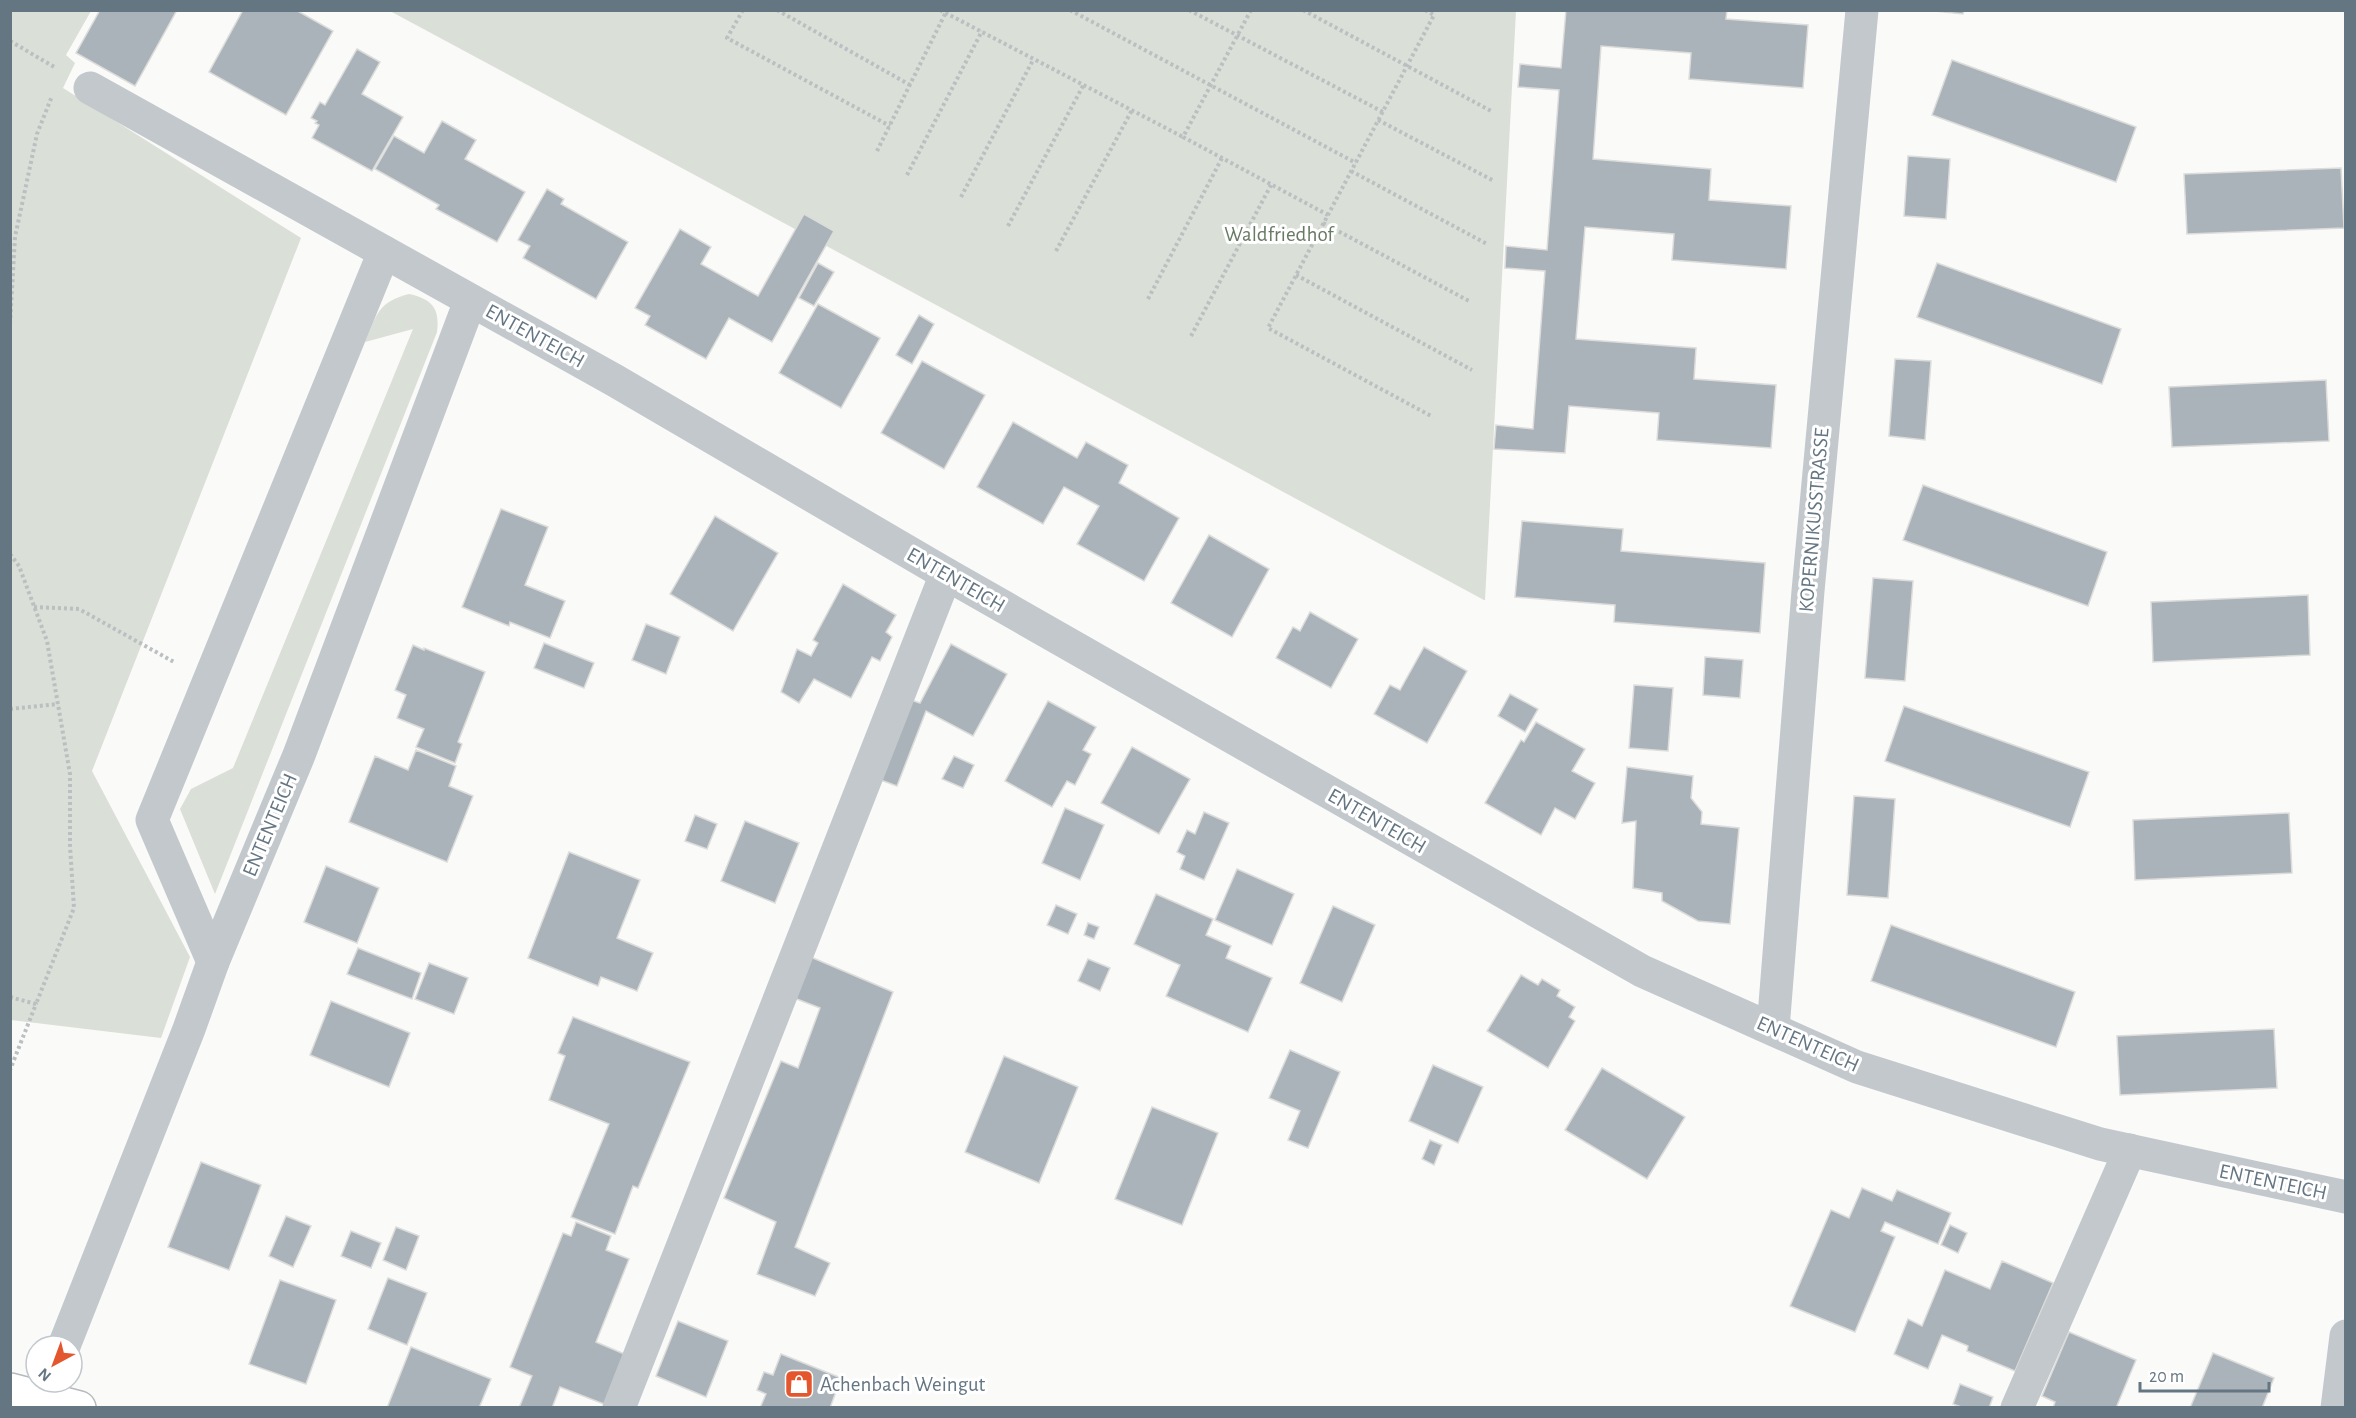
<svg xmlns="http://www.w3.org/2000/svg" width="2356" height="1418" font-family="'Alegreya Sans',sans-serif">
	<rect width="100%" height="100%" fill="#fafaf8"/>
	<g fill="#dadfd7">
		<polygon points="11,11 91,11 66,55 75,63 63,88 301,238 92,771 190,957 161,1038 11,1020"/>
		<polygon points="390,11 1516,11 1485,600 1484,600"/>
		<path d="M409,294c23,5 31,14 28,38l-222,562 -35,-85 11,-20 42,-21 180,-439 -48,13c12,-28 13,-40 44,-48z"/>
	</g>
	<g fill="#aab3b9" stroke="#dcdcda" stroke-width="1.5">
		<polygon points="100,10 177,10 135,86 76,53"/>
		<polygon points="243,10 296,10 333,31 286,115 209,72"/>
		<polygon points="1566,10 1727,10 1726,19 1808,25 1803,88 1689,79 1691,53 1601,46 1593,159 1711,169 1709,200 1791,206 1786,269 1672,260 1674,234 1585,227 1576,339 1696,348 1694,379 1776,385 1771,448 1657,440 1659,413 1569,406 1565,453 1494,449 1496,425 1533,429 1545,271 1505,268 1506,246 1547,250 1559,90 1518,87 1520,64 1561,68"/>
		<polygon points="1925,10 1964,10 1963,14"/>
		<polygon points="357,49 380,62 362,94 403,117 372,171 312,138 319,125 315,123 317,121 311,118 320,102 325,105"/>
		<polygon points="1952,60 2136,127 2116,182 1932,115"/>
		<polygon points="442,121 476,140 465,159 525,192 497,242 436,209 439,205 375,169 394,136 424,153"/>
		<polygon points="1908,156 1950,159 1946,219 1904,216"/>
		<polygon points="2341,168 2344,228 2187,234 2184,174"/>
		<polygon points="547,189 564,199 561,204 628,242 596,299 523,258 530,246 518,240"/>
		<polygon points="804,214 834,231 772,342 729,318 706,359 645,325 650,316 635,308 680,229 711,247 701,264 758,296"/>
		<polygon points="818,263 834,272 814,306 799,298"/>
		<polygon points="1937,263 2121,329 2102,384 1917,317"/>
		<polygon points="818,304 880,338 841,408 779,373"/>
		<polygon points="919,315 934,324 912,364 896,355"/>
		<polygon points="1895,359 1931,361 1925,440 1889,436"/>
		<polygon points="922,361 985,395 944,469 881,433"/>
		<polygon points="2326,380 2329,441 2172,447 2169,387"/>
		<polygon points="1013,422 1077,458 1086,442 1128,465 1119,483 1179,518 1144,581 1077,544 1099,506 1064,487 1043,524 977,487"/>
		<polygon points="1923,485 2107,552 2088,606 1903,540"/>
		<polygon points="501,509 548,527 525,585 565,601 550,638 510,622 509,626 462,607"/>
		<polygon points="715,516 778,553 733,631 670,594"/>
		<polygon points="1522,521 1623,529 1621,551 1765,563 1760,633 1614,622 1615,605 1515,597"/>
		<polygon points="1209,535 1269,569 1232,637 1171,603"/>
		<polygon points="1873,578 1913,581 1905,681 1865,678"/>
		<polygon points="843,584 896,615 886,632 892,637 880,661 872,657 851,698 814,679 799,703 781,692 797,649 811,656 818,643 813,640"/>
		<polygon points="2308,595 2310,655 2153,662 2151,602"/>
		<polygon points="1310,612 1358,639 1331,688 1276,658 1293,627 1300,631"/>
		<polygon points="646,624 680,637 666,674 632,660"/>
		<polygon points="544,643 594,663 584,688 534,668"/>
		<polygon points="951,644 1007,674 973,736 926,711 897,786 878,779 908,699 920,703"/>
		<polygon points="413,645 424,650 424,648 485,672 458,742 462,744 455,763 416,747 424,729 397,718 406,695 395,690"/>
		<polygon points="1424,647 1467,671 1427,743 1374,714 1390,685 1400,690"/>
		<polygon points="1705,657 1743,660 1740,698 1703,695"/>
		<polygon points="1634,685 1673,688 1668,751 1629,748"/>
		<polygon points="1510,694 1538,709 1525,732 1498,716"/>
		<polygon points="1048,701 1096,727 1083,750 1091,754 1075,785 1067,781 1052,807 1005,781"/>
		<polygon points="1904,706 2089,772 2070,827 1885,761"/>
		<polygon points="1536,722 1585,749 1572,771 1595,783 1575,819 1555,808 1541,835 1485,803 1521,740 1524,742"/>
		<polygon points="1132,747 1190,779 1159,834 1101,803"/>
		<polygon points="416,750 456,766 449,786 473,796 447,862 349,822 375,756 408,770"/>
		<polygon points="954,756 974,765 963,788 942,779"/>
		<polygon points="1627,767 1693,776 1691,798 1702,812 1701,824 1739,828 1730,924 1698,921 1662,901 1662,893 1633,888 1636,821 1622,823"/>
		<polygon points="1854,796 1895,799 1888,898 1847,895"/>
		<polygon points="1065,808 1104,825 1080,880 1042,863"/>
		<polygon points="1204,812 1229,823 1204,880 1180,869 1185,856 1177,852 1187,830 1195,834"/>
		<polygon points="2289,813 2292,873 2135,880 2133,820"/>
		<polygon points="695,815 717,824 707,849 685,841"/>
		<polygon points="745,821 799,843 775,903 721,881"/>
		<polygon points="569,852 640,880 617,938 653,953 637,991 601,977 598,986 528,958"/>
		<polygon points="326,866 379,888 357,943 304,922"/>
		<polygon points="1237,869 1294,894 1272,945 1215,920"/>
		<polygon points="1156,894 1213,919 1206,935 1231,946 1226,958 1272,978 1248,1032 1166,996 1180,965 1134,944"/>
		<polygon points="1056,905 1077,914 1068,934 1047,925"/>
		<polygon points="1333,906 1375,925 1342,1002 1300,983"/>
		<polygon points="1088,923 1099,927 1094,939 1084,935"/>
		<polygon points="1891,925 2075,992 2056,1047 1871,981"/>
		<polygon points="358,948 421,973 412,999 347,974"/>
		<polygon points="806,955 893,992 795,1247 830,1263 815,1296 757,1274 776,1222 724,1198 781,1061 798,1068 820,1008 789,996"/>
		<polygon points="1088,959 1110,968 1100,991 1078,981"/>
		<polygon points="429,963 468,978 454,1014 415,999"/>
		<polygon points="1521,975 1538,985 1542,979 1560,990 1557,996 1575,1007 1569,1017 1575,1021 1548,1068 1487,1031"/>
		<polygon points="331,1001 410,1033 389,1087 310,1055"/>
		<polygon points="573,1017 690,1062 638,1188 633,1186 615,1234 571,1217 609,1124 549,1100 565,1056 558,1053"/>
		<polygon points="2274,1029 2277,1088 2120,1095 2117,1036"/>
		<polygon points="1290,1050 1340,1072 1308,1148 1288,1140 1300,1111 1269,1098"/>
		<polygon points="1004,1056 1078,1087 1039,1183 965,1152"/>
		<polygon points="1433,1065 1483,1087 1458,1143 1409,1121"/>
		<polygon points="1602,1068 1685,1117 1647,1179 1565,1130"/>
		<polygon points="1152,1107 1218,1133 1182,1225 1115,1199"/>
		<polygon points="1430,1140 1442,1145 1434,1165 1422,1159"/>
		<polygon points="201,1162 261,1185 229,1270 168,1247"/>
		<polygon points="1862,1188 1892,1201 1897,1190 1951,1213 1938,1244 1885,1222 1881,1231 1895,1237 1855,1332 1790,1306 1831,1210 1849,1218"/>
		<polygon points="286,1216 311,1226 293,1267 269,1256"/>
		<polygon points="576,1222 611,1236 606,1250 629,1259 596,1342 629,1356 609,1406 560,1387 552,1408 519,1408 532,1376 510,1367 563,1233 571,1236"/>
		<polygon points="1950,1225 1967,1233 1958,1253 1941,1245"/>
		<polygon points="396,1227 419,1236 406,1270 383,1260"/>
		<polygon points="351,1231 381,1243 371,1268 341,1256"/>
		<polygon points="2002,1261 2053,1283 2015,1371 1967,1351 1968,1346 1942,1335 1928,1369 1894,1354 1908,1319 1922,1326 1945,1270 1990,1289"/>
		<polygon points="388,1278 427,1293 407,1345 368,1329"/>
		<polygon points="280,1280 336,1300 306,1384 249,1364"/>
		<polygon points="678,1321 728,1341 706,1397 656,1376"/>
		<polygon points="2069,1332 2136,1360 2116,1408 2053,1408 2055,1402 2042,1396"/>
		<polygon points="411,1347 491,1379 479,1408 387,1408"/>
		<polygon points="2213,1353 2274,1378 2262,1408 2190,1408"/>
		<polygon points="781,1354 841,1378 830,1408 760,1408 766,1394 757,1390 764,1372 773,1375"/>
		<polygon points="1960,1384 1993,1397 1989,1408 1964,1408 1953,1404"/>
	</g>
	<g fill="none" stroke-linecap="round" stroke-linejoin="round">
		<g stroke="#b5babe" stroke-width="36">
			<polyline id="major" points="10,1390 79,1408"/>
		</g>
		<g stroke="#bbbfc2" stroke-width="4" stroke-dasharray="3 3" stroke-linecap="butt">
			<polyline points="743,10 727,38 890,126"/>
			<polyline points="777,10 910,85"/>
			<polyline points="940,10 1183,137"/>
			<polyline points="1070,10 1356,163"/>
			<polyline points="1189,10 1383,112"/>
			<polyline points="1251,10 1183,137 1328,215"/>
			<polyline points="1303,10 1493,112"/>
			<polyline points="1425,10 1434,15 1268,328 1433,417"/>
			<polyline points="10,41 56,68"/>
			<polyline points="1378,120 1494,181"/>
			<polyline points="877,151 945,14"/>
			<polyline points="1351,171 1487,244"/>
			<polyline points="907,175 982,31"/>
			<polyline points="961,197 1033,60"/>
			<polyline points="1323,223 1469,301"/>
			<polyline points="1008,226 1084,84"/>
			<polyline points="1056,251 1132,110"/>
			<polyline points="1296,275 1472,370"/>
			<polyline points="1148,299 1222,158"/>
			<polyline points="10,324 15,237 37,134 52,96"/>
			<polyline points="1191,336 1271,185"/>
			<polyline points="10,554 19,566 47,641 70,774 70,846 74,908 36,1004"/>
			<polyline points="34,607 79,609 174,662"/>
			<polyline points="10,709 58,704"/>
			<polyline points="10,997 36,1004 10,1070"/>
		</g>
		<g stroke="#c3c8cc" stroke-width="33">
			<polyline points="90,88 614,380 946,574 1642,971 1857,1067 2100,1144 2346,1197"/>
			<polyline points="213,962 152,820 384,252"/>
			<polyline points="1773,1029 1808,591 1862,10"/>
			<polyline points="64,1346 189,1029 213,962 299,755 470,301"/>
			<polyline points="619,1408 946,574"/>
			<polyline points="2017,1408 2130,1150"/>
			<polyline points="2337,1408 2346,1336"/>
		</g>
		<use href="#major" stroke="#fff" stroke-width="33"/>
	</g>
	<defs>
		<g id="shop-square" transform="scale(1.5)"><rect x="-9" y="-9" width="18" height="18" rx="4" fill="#e4572e" stroke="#fff"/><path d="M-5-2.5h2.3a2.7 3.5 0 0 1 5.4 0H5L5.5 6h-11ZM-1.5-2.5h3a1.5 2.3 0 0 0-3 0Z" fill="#fff"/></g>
	</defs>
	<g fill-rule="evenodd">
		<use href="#shop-square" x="799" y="1384"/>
	</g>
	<g text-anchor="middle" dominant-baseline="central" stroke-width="6" stroke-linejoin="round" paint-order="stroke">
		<g font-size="21" fill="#687a64" stroke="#fff">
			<text x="1279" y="234">Waldfriedhof</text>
		</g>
		<g font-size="21" fill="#657683" stroke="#fff">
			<text transform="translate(535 336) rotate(29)">ENTENTEICH</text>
			<text transform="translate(1814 520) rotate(-85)">KOPERNIKUSSTRASSE</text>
			<text transform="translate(956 580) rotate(30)">ENTENTEICH</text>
			<text transform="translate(1377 821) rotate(30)">ENTENTEICH</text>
			<text transform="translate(270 825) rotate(-67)">ENTENTEICH</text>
			<text transform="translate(1808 1044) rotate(24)">ENTENTEICH</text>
			<text transform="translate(2273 1182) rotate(12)">ENTENTEICH</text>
		</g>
		<g font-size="21" fill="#657683" stroke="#fff" text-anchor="start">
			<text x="820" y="1384">Achenbach Weingut</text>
		</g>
	</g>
	<rect width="2356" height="1418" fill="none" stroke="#657683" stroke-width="24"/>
	<g transform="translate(54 1364) rotate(221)"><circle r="28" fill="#ffffff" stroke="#c1c8cd" stroke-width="1.5"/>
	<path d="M0-4.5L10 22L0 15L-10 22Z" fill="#e4572e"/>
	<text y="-9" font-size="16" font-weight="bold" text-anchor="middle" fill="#657683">N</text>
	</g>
	<path d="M2140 1382v9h129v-9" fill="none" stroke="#657683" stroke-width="3"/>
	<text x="2149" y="1382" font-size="18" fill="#657683" stroke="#ffffff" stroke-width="4.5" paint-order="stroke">20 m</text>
</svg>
